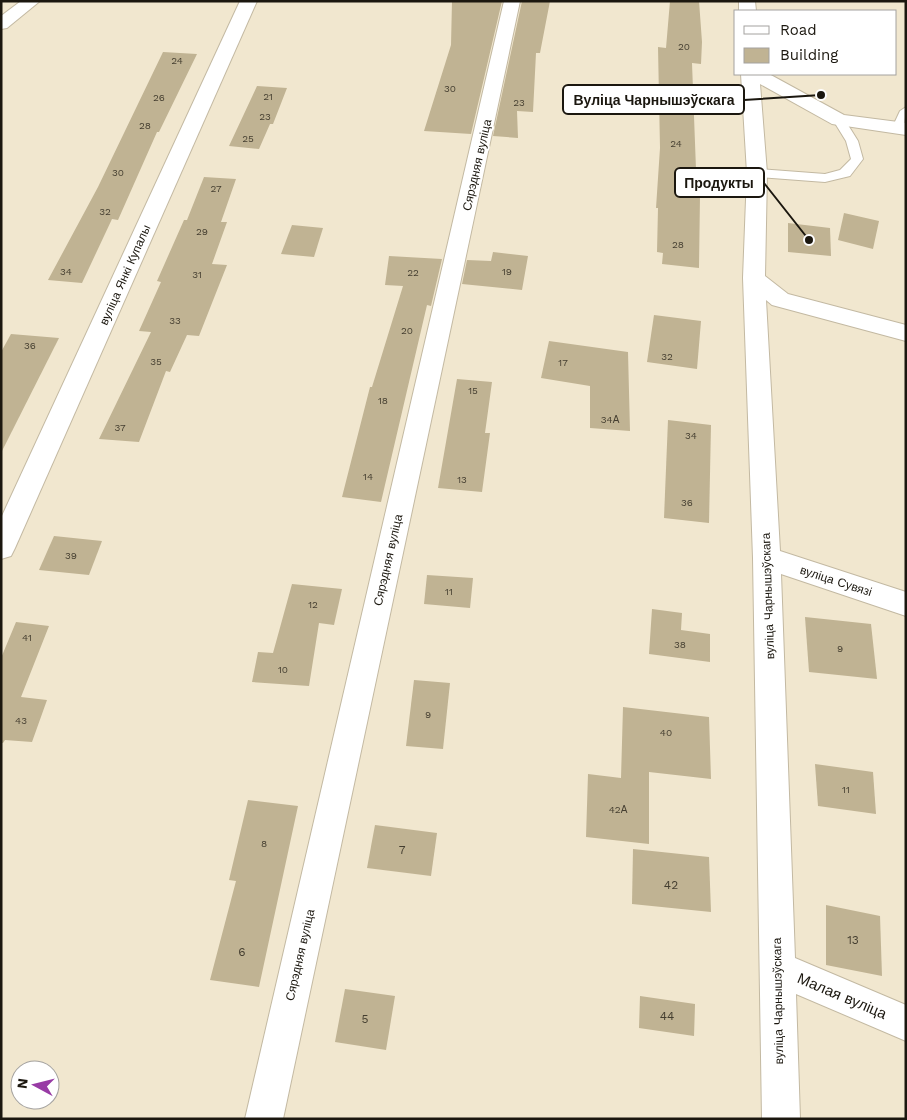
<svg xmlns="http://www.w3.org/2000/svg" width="907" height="1120" font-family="'Work Sans',sans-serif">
	<rect width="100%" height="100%" fill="#f1e7cf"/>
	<g fill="#c0b393">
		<polygon points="452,1 502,1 471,134 424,131 451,45"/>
		<polygon points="522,1 550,1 540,53 536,53 533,112 517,111 518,138 493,136"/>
		<polygon points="670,1 699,1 702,42 701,64 692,63 697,196 700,196 699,268 662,264 663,253 657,252 658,208 656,208 660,148 658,47 666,48"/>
		<polygon points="163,52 197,54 159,132 157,132 118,220 112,219 82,283 48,280 98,187"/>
		<polygon points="257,86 287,88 273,124 270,124 259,149 229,146"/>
		<polygon points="204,177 236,179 221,222 227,222 212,264 227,265 199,336 187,335 170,372 166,371 139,442 99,439 151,332 139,331 161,282 157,281 184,220 187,220"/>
		<polygon points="844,213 879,221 873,249 838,240"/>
		<polygon points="788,223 830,228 831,256 788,252"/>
		<polygon points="292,225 323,228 314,257 281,254"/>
		<polygon points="493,252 528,256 522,290 462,284 467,260 491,261"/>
		<polygon points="389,256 442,259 431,306 427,305 381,502 342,497 370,387 372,387 403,286 385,285"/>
		<polygon points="654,315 701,321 697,369 647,362"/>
		<polygon points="11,334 59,338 1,453 1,352"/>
		<polygon points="549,341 628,352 630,431 590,428 590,386 541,378"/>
		<polygon points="457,379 492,382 485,433 490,433 482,492 438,488"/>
		<polygon points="668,420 711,425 709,523 664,518"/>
		<polygon points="54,536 102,541 89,575 39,570"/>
		<polygon points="427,575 473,578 470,608 424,604"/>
		<polygon points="292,584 342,589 334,625 319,623 309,686 252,682 258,652 273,653"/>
		<polygon points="652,609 682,613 681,630 710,634 710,662 649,654"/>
		<polygon points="805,617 871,624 877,679 809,672"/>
		<polygon points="16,622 49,626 21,697 47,700 32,742 5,740 3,743 1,743 1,658"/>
		<polygon points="414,680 450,683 443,749 406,746"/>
		<polygon points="623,707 709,717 711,779 649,772 649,844 586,837 588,774 621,778"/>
		<polygon points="815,764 873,772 876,814 818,806"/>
		<polygon points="248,800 298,806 259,987 210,980 236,881 229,880"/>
		<polygon points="375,825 437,833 431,876 367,868"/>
		<polygon points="633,849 709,857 711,912 632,904"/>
		<polygon points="826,905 880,916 882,976 826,965"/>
		<polygon points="345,989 395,996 386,1050 335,1042"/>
		<polygon points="640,996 695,1004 694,1036 639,1028"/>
	</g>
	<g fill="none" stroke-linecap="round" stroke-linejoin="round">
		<g stroke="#c3b9a2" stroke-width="2">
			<g id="lane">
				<polygon points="906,107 904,128 898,132 894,131 892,128 900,111"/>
				<polygon points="839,116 843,117 858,141 863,159 850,176 825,182 757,177 751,173 757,169 825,174 840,170 851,159 846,141 833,120"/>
			</g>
		</g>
		<g stroke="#c3b9a2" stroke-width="2">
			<g id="street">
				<polygon points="21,1 40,1 7,28 1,29 1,16"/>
				<polygon points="240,1 257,1 15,548 11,556 1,559 1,518"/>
				<polygon points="504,1 520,1 283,1119 245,1119"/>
				<polygon points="739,1 755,1 756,11 739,11"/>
				<polygon points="741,74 769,74 844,115 906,123 906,135 832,124 760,84 767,173 765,276 788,294 906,325 906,341 772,305 766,300 780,551 906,592 906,616 781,574 795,958 906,1005 906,1041 796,994 800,1119 762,1119 753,558 743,278 747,173"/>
			</g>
		</g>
		<use href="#lane" fill="#fff" fill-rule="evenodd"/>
		<use href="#street" fill="#fff" fill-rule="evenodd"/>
	</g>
	<g text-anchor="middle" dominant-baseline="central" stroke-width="4" stroke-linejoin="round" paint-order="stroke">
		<g font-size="10" fill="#443e30">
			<text x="684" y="46">20</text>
			<text x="177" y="60">24</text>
			<text x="450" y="88">30</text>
			<text x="268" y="96">21</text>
			<text x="159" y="97">26</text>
			<text x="519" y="102">23</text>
			<text x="265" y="116">23</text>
			<text x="145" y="125">28</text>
			<text x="248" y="138">25</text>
			<text x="676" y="143">24</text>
			<text x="118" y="172">30</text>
			<text x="216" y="188">27</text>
			<text x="105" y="211">32</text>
			<text x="202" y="231">29</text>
			<text x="678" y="244">28</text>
			<text x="66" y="271">34</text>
			<text x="507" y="271">19</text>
			<text x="413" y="272">22</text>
			<text x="197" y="274">31</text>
			<text x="175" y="320">33</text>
			<text x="407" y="330">20</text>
			<text x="30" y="345">36</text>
			<text x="667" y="356">32</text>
			<text x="156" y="361">35</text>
			<text x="563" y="362">17</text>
			<text x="473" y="390">15</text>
			<text x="383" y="400">18</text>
			<text x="610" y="419">34А</text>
			<text x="120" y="427">37</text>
			<text x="691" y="435">34</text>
			<text x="368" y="476">14</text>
			<text x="462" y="479">13</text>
			<text x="687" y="502">36</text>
			<text x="71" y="555">39</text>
			<text x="449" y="591">11</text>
			<text x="313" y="604">12</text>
			<text x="27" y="637">41</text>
			<text x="680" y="644">38</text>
			<text x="840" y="648">9</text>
			<text x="283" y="669">10</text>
			<text x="428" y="714">9</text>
			<text x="21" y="720">43</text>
			<text x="666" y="732">40</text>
			<text x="846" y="789">11</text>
			<text x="618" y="809">42А</text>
			<text x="264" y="843">8</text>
		</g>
		<g font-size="12" fill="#1b170f" stroke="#fff">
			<text transform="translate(477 165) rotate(-77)">Сярэдняя вуліца</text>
			<text transform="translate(125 275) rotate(-66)">вуліца Янкі Купалы</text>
			<text transform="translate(388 560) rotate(-77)">Сярэдняя вуліца</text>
			<text transform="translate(836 581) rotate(18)">вуліца Сувязі</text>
			<text transform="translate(768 596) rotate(-92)">вуліца Чарнышэўскага</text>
			<text transform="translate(300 955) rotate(-77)">Сярэдняя вуліца</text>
			<text transform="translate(778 1001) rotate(-91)">вуліца Чарнышэўскага</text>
		</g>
		<g font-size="12" fill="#443e30">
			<text x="402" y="850">7</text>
			<text x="671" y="885">42</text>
			<text x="853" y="940">13</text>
			<text x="242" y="952">6</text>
			<text x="667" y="1016">44</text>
			<text x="365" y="1019">5</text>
		</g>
		<g font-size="15" fill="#1b170f" stroke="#fff">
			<text transform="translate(842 996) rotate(23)">Малая вуліца</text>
		</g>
	</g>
	<path fill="none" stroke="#1b170f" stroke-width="2" d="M821 95L744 100M809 240L764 183"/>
	<g fill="#1b170f" stroke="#fff" stroke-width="2">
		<circle cx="821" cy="95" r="5"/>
		<circle cx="809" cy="240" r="5"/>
	</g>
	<g fill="#fff" stroke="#1b170f" stroke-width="2">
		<rect x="563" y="85" width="181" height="29" rx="5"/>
		<rect x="675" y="168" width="89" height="29" rx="5"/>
	</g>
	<g font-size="14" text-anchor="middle" font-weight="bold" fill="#1b170f">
		<text x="654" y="105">Вуліца Чарнышэўскага</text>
		<text x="719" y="188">Продукты</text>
	</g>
	<rect width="907" height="1120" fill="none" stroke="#1b170f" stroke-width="5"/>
	<rect x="734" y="10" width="162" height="65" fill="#ffffff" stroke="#a4a29f"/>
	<rect x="744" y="26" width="25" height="8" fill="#ffffff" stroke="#a4a29f"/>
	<text x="780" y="35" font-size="15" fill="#1b170f">Road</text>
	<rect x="744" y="48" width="25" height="15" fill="#c0b393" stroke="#a4a29f"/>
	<text x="780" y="60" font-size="15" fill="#1b170f">Building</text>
	<g transform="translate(35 1085) rotate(277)"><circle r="24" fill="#ffffff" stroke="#a4a29f"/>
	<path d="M0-4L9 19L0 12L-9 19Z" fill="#983ba5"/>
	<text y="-8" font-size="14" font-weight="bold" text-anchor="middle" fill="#1b170f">N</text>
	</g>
</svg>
